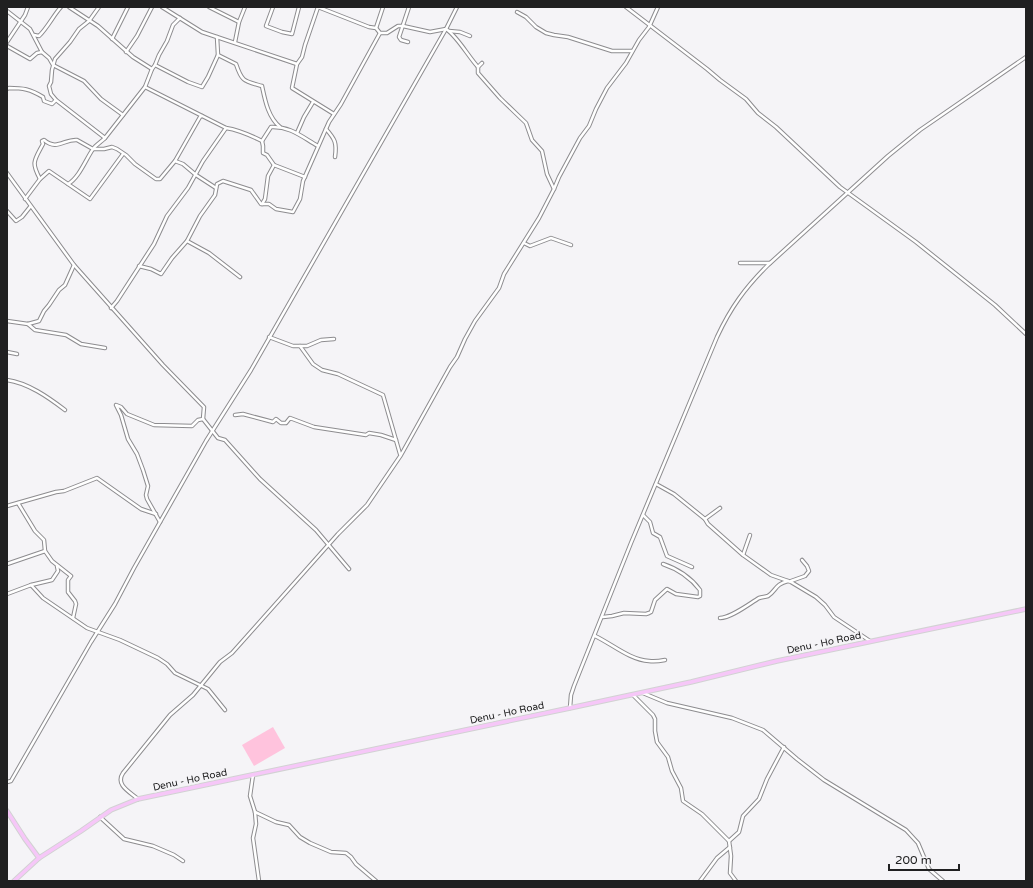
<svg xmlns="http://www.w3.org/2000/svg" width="1033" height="888" font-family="'Varela Round',sans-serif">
	<rect width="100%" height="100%" fill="#f5f4f7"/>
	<polygon fill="#ffc3dd" points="273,727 285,748 254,766 242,745"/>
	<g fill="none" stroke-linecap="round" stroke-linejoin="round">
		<g stroke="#8d8c8f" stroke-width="4.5">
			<g id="minor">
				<polyline points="69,7 98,26 133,57 152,69"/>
				<polyline points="162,7 202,32 297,64"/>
				<polyline points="209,7 239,22"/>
				<polyline points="273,7 266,26 282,32 292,34 299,7"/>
				<path d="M318,7l51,20 7,1 4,5h7l11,-7h5l27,6 16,-3c11,7 22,27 32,38"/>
				<polyline points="318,7 305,45 302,57 297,64 292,88 334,114"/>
				<polyline points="626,7 707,69 720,80 746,99 758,113 776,127 840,187 916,242 995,305 1026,334"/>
				<polyline points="7,11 30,29 42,52 49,58 53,65 84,81 101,99 123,115"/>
				<polyline points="517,12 526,17 536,27 546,33 554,35 568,37 612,51 632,51"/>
				<polyline points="376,28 383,7"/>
				<polyline points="449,31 460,32 470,36"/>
				<path d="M34,35l5,1c9,-9 14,-20 22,-29"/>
				<polyline points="112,39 128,7"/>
				<polyline points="7,42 25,15 28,7"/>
				<polyline points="235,42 239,22 245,7"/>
				<polyline points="408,42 401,40 399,37 409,7"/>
				<polyline points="7,46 30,59 37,53 42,52"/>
				<polyline points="126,52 137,36 152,7"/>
				<path d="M218,55l18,9c6,18 8,17 26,22 3,14 6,31 18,41"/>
				<polyline points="482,63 478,67 478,73 500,98 526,123 532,140 542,151 547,174 554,189"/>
				<polyline points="155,65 188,82 202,87 208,77 218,55 217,37"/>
				<path d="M145,87l81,41c13,2 24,7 36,13l1,5v7l4,2 7,10 31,12"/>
				<path d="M7,89l2,-1c14,0 21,1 34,9l1,4 8,3 4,-4"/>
				<path d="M326,129c9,10 11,14 9,28"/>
				<polyline points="297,133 304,117 313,102"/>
				<polyline points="105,138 145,87 152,69 155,65 159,55 167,41 173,25 180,18"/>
				<path d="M262,141l9,-14c19,-1 31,10 47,19"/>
				<polyline points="175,161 183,164 196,175 216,188"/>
				<polyline points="7,173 74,265 163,365 204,407 203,419 198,420 192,426 154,425 127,414 121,407 116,405 121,415 128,439 137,454 143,470 148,486 146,495 147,499 160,522"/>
				<path d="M40,179c-9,-17 -6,-18 3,-35l-1,-3 2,-1c13,11 20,-1 33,0l16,9h11l8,-2 5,2 9,6 9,9 21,15h4l15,-18 25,-44 2,-1"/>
				<polyline points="68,184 90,199 123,154"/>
				<path d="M25,199l15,-20 9,-8 19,13c11,-6 18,-25 25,-35 3,-4 8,-7 12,-11l-49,-38 -5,-6 -2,-8 2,-4 1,-12 3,-11 15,-17 9,-13 10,-8 10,-14"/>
				<polyline points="262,204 265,199 268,176 274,165"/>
				<polyline points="7,211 16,221 22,217 30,207"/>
				<polyline points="187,241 209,253 240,277"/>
				<polyline points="524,243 530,246 551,238 571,245"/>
				<polyline points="740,263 770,263"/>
				<polyline points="139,266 151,269 161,274 172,258 187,241 200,216 215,195 217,184 223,181 251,190 261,204 269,204 276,209 293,212 300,199 303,181 329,122 341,104 380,33"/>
				<polyline points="111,308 117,301 154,244 167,216 188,188 203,161 226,128"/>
				<polyline points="7,321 28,324 39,321 44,311 49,305 59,290 65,285 74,265"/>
				<polyline points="28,324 35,330 66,335 81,344 105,348"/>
				<polyline points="269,337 293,346 300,346 313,364 322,370 338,374 383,395 400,454"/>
				<polyline points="300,346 307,346 321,340 334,339"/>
				<polyline points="7,352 17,354"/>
				<path d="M7,380c21,3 41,17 58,30"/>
				<polyline points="235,415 243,414 273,422 276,419 281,423 286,423 290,418 314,427 366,435 369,433 381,435 396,440"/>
				<polyline points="203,419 218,438 225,440 260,479 316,530 349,569"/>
				<polyline points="656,484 674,494 705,519 708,524 743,555 771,575 791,582 816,597 825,605 834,617 870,641"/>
				<polyline points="18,503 35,531 44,540 45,551 52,561 71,576 68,580 68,592 75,601 76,604 73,618"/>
				<polyline points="7,506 56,492 64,491 97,478 141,509 156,514"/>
				<polyline points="643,515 650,522 653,533 660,537 667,556 692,567"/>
				<polyline points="705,519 720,508"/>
				<polyline points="743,555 750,535"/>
				<polyline points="7,564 45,551"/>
				<polyline points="791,581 805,576 809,571 807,566 802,560"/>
				<polyline points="31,585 52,580 58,571 57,566"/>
				<polyline points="7,594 31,585 43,598 87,628 120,640 158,658 167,664 175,673 208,689 225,710"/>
				<path d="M603,617l9,-1 12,-3 22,1 3,-1 2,-1 4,-12 12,-11 9,5 22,3 2,-1v-6c-9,-12 -22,-21 -37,-26"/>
				<path d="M720,618c11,0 29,-14 39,-20 3,-1 6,-1 9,-2 8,-5 7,-12 20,-15"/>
				<path d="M595,636c17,8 35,24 54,25 6,1 11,0 16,-1"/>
				<polyline points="643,693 667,703 732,718 763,730 797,759 824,780 906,830 918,843 929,869 943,881"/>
				<polyline points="633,695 653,715 655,719 655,731 657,742 668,757 672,771 681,788 683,801 702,814 729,841 731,856 730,873 736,881"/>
				<path d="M570,708l1,-13 3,-9 57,-143 86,-206c14,-30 28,-49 51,-72l120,-109 32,-26 106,-73"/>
				<polyline points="253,775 250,796 255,812 256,824 253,838 259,881"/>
				<polyline points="7,782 11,781 91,642 115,604 134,568 206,441 251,370 446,29 457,7"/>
				<path d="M138,799c-8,-7 -23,-14 -15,-26l47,-58 23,-20 27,-33 12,-9 106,-119 29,-29 34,-50 49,-88 7,-10 8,-18 10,-18 24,-33 5,-14 35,-56 15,-29 5,-12 21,-39 9,-12 7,-17 11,-21 19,-25 13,-23 10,-13 9,-20"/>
				<polyline points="255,812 276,822 289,825 300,837 310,843 331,852 346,853 351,857 356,864 376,881"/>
				<polyline points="100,817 124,839 153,846 174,855 183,861"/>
				<polyline points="729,841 739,832 743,816 759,799 767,779 784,747"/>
				<polyline points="700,881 717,858 730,847"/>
			</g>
		</g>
		<g stroke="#d2d2d3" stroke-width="5.5">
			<g id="major">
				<polyline points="7,811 25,839 39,858"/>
				<polyline points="14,881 39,858 81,831 111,810 138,799 570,708 691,682 777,661 1026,609"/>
			</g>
		</g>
		<use href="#minor" stroke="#fff" stroke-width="2.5"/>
		<use href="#major" stroke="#f6c7f8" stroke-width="3.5"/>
	</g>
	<g text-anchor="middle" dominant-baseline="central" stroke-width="4" stroke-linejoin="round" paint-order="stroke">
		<g font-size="10" fill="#202021" stroke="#f5f4f7">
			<text transform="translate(824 643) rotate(-12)">Denu - Ho Road</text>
			<text transform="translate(507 713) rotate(-12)">Denu - Ho Road</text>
			<text transform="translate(190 780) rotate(-12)">Denu - Ho Road</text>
		</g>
	</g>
	<rect width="1033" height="888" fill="none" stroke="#202021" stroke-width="16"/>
	<path d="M889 864v6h70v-6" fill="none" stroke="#202021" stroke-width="2"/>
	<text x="895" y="864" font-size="12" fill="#202021" stroke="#f5f4f7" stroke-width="3" paint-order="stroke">200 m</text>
</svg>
